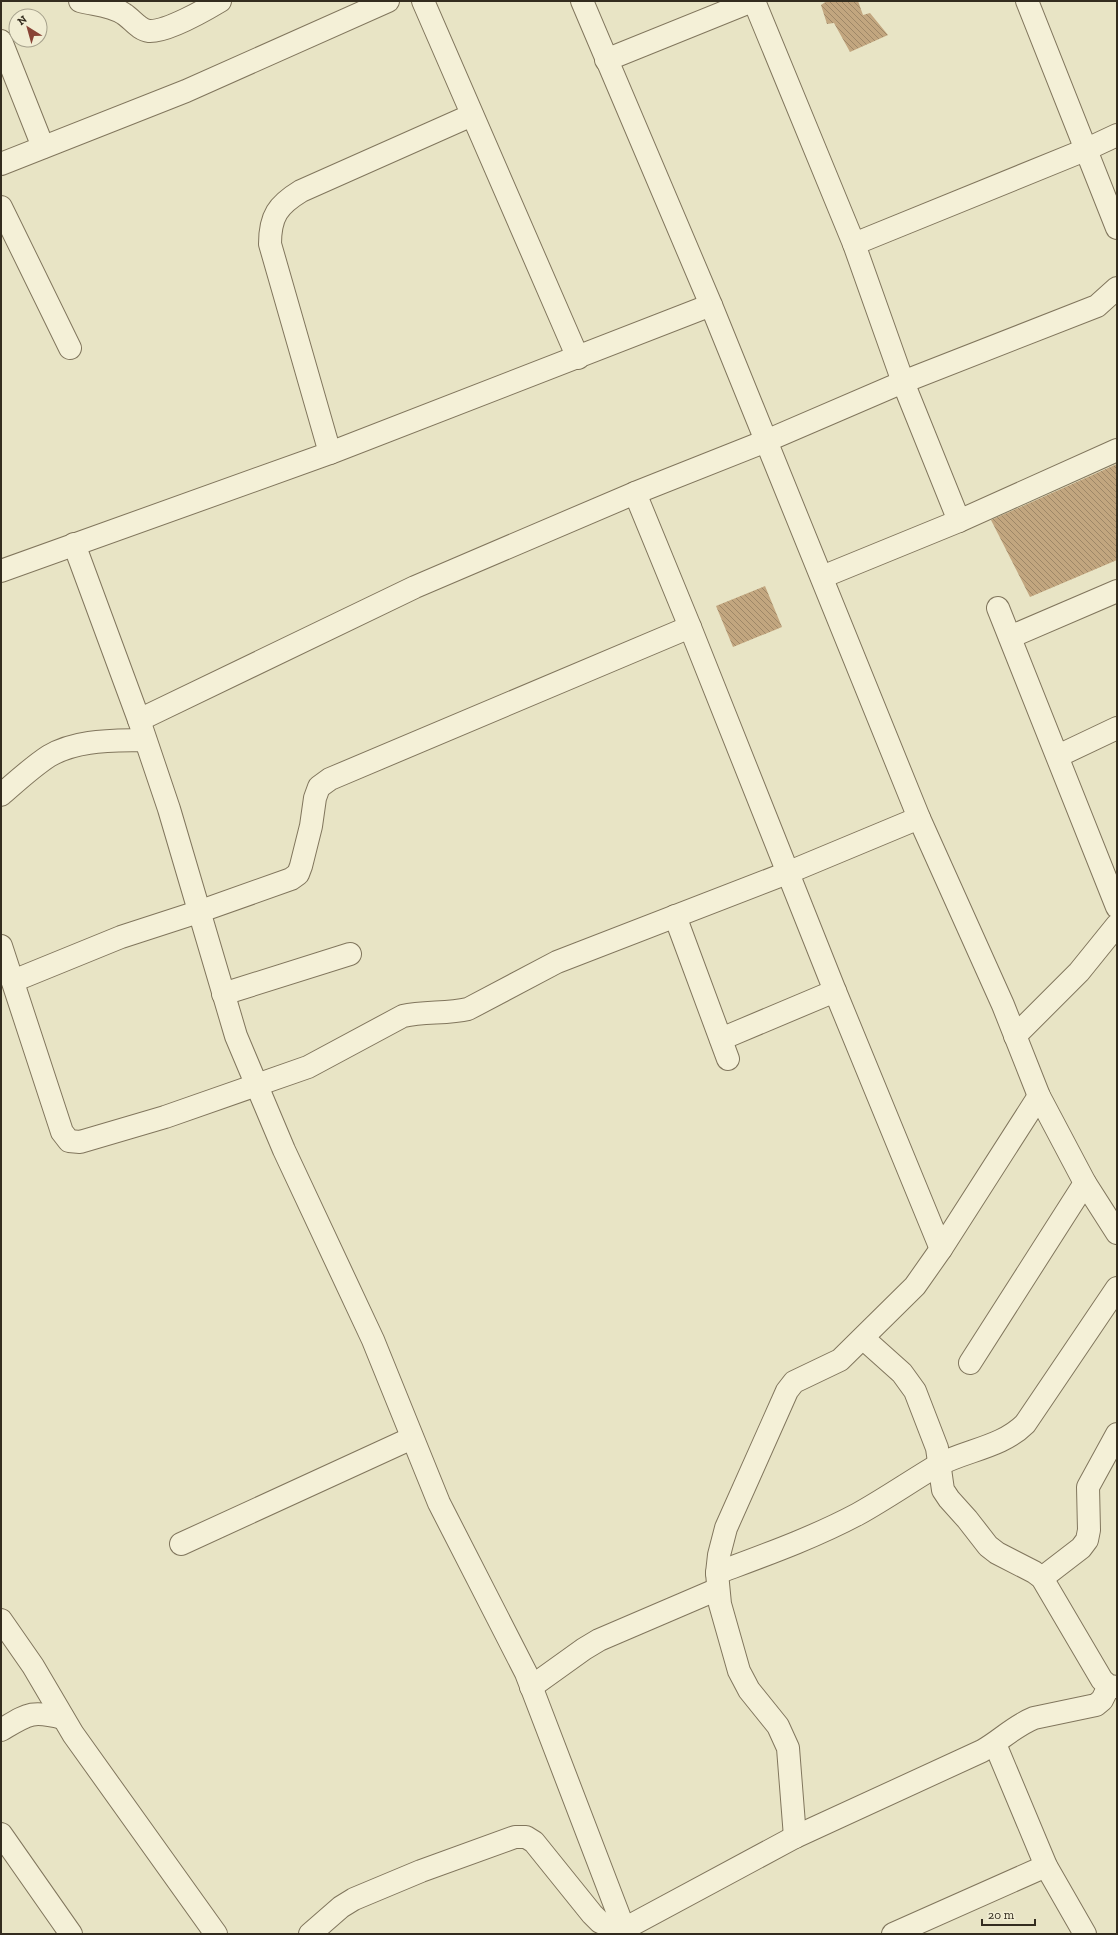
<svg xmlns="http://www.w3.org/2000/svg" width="1118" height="1935" font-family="'Zilla Slab',serif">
	<defs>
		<pattern id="building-back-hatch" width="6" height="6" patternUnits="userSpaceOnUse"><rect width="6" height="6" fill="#c2a67f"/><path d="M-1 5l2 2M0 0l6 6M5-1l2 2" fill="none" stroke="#9e8767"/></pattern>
	</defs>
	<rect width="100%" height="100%" fill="#e8e4c5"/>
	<g fill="url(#building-back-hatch)">
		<polygon points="827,1 858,1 863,15 870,13 888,35 850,52 834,23 827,24 821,5"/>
		<polygon points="1117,464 1117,560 1030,597 991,520"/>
		<polygon points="765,586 782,627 733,647 716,606"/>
	</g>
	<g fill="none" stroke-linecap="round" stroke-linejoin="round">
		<g stroke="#81765d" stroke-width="24">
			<g id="minor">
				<path d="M80,1c15,4 31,4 44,13 8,5 15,16 25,17 17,1 56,-21 71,-30"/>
				<polyline points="423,1 578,358"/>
				<polyline points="582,1 711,305 919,818 1003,1005 1039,1096 1085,1183 1117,1233"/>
				<polyline points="754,1 854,244 903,382 959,521"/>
				<polyline points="1027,1 1117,228"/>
				<polyline points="1,41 43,147"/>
				<polyline points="606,60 752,1"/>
				<polyline points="1,164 186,91 388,1"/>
				<polyline points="1,207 70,348"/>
				<polyline points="854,244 1085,150 1117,135"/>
				<path d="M330,453l-60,-209c0,-28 8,-39 31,-53l171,-76"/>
				<polyline points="635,493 766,441 903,382 1097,306 1117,288"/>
				<polyline points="74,544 139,720 169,809 236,1036 284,1150 373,1340 439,1503 526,1673 626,1934"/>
				<polyline points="1,571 330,453 711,305"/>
				<polyline points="822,577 959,521 1117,450"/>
				<polyline points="998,608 1117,907"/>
				<polyline points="1010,637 1117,591"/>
				<polyline points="139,720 415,587 635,493 690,627 835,991 941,1249"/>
				<polyline points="1058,756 1117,728"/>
				<path d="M1,795c15,-13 31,-28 48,-39 29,-17 64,-15 96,-16"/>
				<polyline points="675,916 728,1059"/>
				<path d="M1,946l61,186 7,9 11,1 85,-25 143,-50 95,-51c21,-5 44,-2 65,-7l89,-47 230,-89 132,-55"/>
				<polyline points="13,981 121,937 198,912 291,879 298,874 301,866 311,826 315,798 319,787 330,779 690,627"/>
				<polyline points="223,994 350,954"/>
				<polyline points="1015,1036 1079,972 1117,925"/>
				<polyline points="721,1039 835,991"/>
				<polyline points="864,1339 902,1373 915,1391 937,1448 943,1490 949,1499 967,1519 988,1546 997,1553 1034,1572 1042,1578 1102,1680 1109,1686 1117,1687"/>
				<polyline points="970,1363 1085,1183"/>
				<polyline points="181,1544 412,1438"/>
				<path d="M717,1573c48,-18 96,-35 141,-59 27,-15 53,-33 80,-49 29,-15 64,-18 87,-41l92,-136"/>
				<polyline points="1042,1578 1081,1548 1087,1540 1089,1530 1088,1487 1117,1434"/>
				<polyline points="1,1620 33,1666 73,1734 216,1934"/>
				<polyline points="531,1687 584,1649 599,1640 718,1589"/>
				<path d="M1,1730c27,-16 30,-20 62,-12"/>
				<polyline points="995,1744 1046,1866 1085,1934"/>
				<polyline points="1,1834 71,1934"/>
				<polyline points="795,1837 788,1748 778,1726 749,1690 739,1671 720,1604 717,1573 719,1555 726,1528 787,1391 794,1382 840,1360 915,1286 941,1249 1039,1096"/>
				<path d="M310,1934l31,-27 13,-8 67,-28 94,-34h11l8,5 58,72 8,8 7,3 17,4 171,-92 187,-86c18,-10 32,-25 52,-33l62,-13 6,-5 7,-14"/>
				<polyline points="893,1934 1046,1866"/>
			</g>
		</g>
		<use href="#minor" stroke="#f4f0d7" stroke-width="22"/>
	</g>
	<rect width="1118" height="1935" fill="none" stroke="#332c1f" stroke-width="4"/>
	<g transform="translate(28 28) rotate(323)"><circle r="19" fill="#f1edd3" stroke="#a5a08b"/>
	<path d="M0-3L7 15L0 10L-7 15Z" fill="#884335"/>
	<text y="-6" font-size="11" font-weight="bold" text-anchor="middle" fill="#332c1f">N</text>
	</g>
	<path d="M982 1919v6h53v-6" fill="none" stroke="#332c1f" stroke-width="2"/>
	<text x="988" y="1919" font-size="12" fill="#332c1f" stroke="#f1edd3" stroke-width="3" paint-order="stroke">20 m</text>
</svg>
